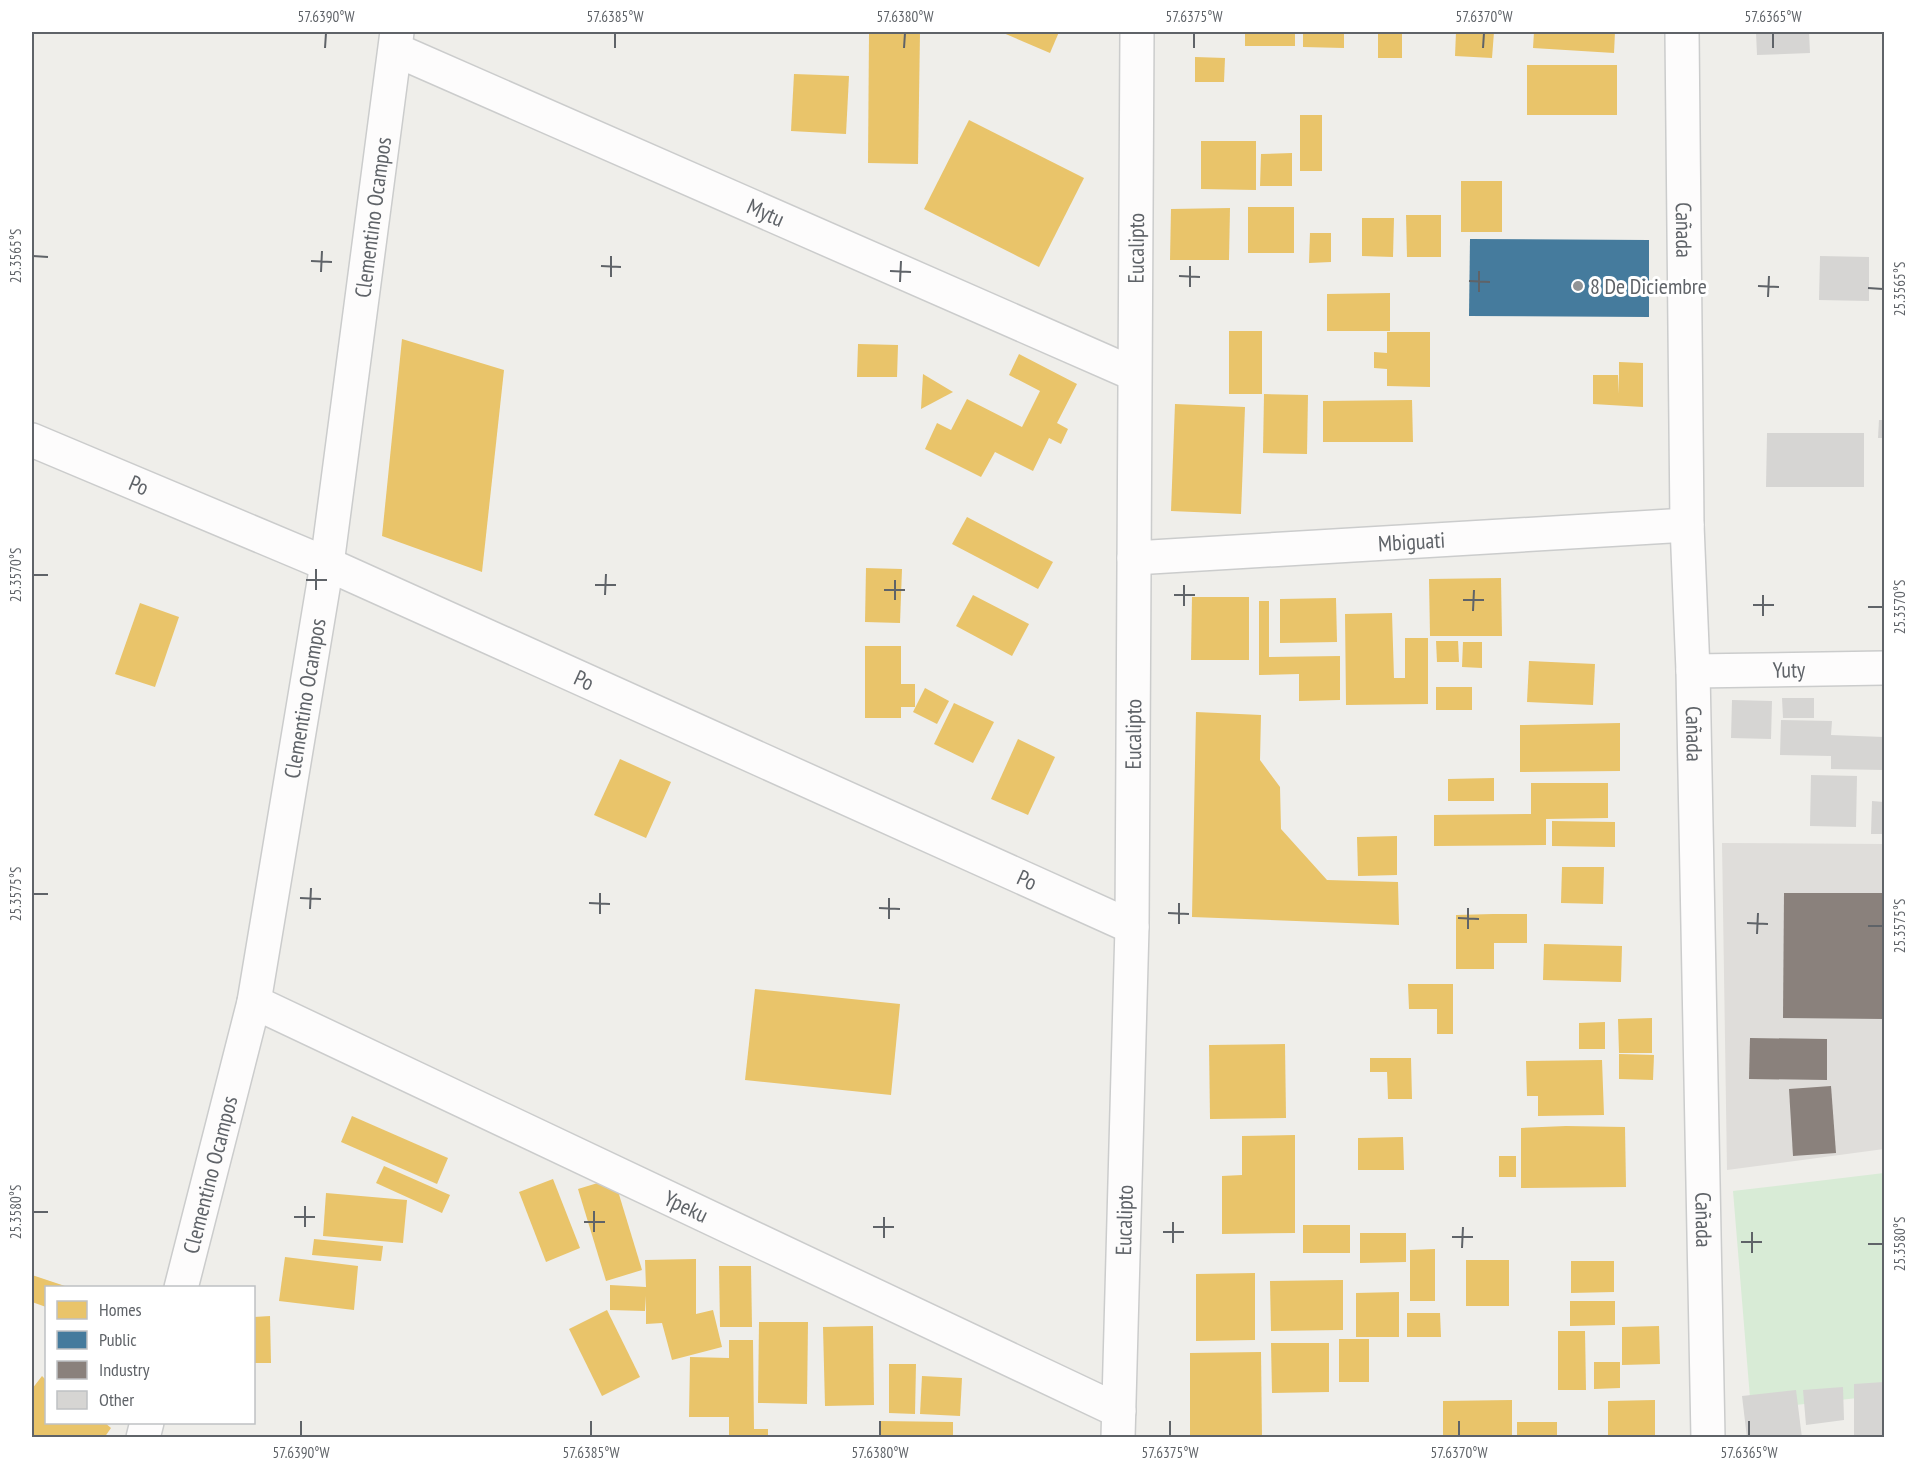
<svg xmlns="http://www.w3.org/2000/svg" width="1916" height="1469" font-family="'PT Sans Narrow',sans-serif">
	<rect width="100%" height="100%" fill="#efeeea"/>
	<polygon fill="#dfddda" points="1722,843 1884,844 1884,1149 1727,1170"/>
	<polygon fill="#d8ebd6" points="1884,1173 1884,1395 1751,1410 1733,1191"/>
	<g fill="#e9c46a">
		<polygon points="869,32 920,32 918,164 868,163"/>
		<polygon points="1001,32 1059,32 1050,53"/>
		<rect x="1245" y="32" width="50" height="14"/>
		<polygon points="1303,32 1344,32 1344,48 1303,47"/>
		<rect x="1378" y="32" width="24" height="26"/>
		<polygon points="1456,32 1494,32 1492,58 1455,56"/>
		<polygon points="1534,32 1615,32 1614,53 1533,48"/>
		<polygon points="1195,57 1225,58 1224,82 1195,82"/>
		<rect x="1527" y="65" width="90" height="50"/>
		<polygon points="794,74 849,76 846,134 791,131"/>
		<rect x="1300" y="115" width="22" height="56"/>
		<polygon points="969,120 1084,178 1039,267 924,209"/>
		<polygon points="1201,141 1256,141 1256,190 1201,189"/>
		<polygon points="1292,153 1292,186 1260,186 1261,154"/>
		<rect x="1461" y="181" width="41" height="51"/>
		<rect x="1248" y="207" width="46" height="46"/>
		<polygon points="1230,208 1229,260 1170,260 1171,209"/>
		<polygon points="1406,215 1441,215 1441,257 1407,257"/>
		<polygon points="1362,218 1394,218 1393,257 1362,256"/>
		<polygon points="1310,233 1331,233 1331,262 1309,263"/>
		<polygon points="1390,293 1390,331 1327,331 1327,294"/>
		<rect x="1229" y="331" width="33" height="63"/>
		<polygon points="1387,332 1430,332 1430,387 1387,386 1387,369 1374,368 1374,352 1387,353"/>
		<polygon points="402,339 504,370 482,572 382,536"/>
		<polygon points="858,344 898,345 897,377 857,377"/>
		<polygon points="1019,354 1077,384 1057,423 1068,429 1061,444 1049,438 1033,471 995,452 981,477 925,449 937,423 951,430 967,399 1022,427 1040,391 1009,375"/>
		<polygon points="1619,362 1643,363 1643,407 1593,404 1593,375 1618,375 1619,394"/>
		<polygon points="923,374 953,392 921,409"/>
		<polygon points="1264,394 1308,395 1307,454 1263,453"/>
		<polygon points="1412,400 1413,442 1323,442 1323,401"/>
		<polygon points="1175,404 1245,407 1241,514 1171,511"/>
		<polygon points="967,517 1053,562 1038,589 952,544"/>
		<polygon points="866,568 902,569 900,623 865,622"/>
		<polygon points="1501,578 1502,636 1430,636 1429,579"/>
		<polygon points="973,595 1029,624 1012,656 956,626"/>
		<polygon points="1192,597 1249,597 1249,660 1191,660"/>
		<polygon points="1336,598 1337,642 1280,643 1280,599"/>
		<polygon points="1259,601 1269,601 1269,657 1340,656 1340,700 1299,701 1299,674 1259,675"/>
		<polygon points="140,603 179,617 155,687 115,674"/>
		<polygon points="1392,613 1394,678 1405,678 1405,638 1428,638 1428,704 1346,705 1345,614"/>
		<polygon points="1436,641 1458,641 1459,662 1437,662"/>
		<polygon points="1463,642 1482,642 1482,668 1462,667"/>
		<polygon points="865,646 901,646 901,684 915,684 915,707 901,707 901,718 865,718"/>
		<polygon points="1529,661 1595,664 1593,705 1527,702"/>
		<rect x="1436" y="687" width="36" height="23"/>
		<polygon points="925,688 949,701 937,724 913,712"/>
		<polygon points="954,703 994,722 973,763 934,744"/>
		<polygon points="1196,712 1261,715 1260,760 1280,787 1281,829 1327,880 1398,882 1399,925 1192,917"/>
		<polygon points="1620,723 1620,771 1520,772 1520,725"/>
		<polygon points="1018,739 1055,757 1028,815 991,799"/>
		<polygon points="620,759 671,782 646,838 594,815"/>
		<polygon points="1494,778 1494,801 1448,801 1448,779"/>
		<polygon points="1531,783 1608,783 1608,818 1546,819 1546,845 1434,846 1434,815 1531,814"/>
		<polygon points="1552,821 1615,822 1615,847 1552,846"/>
		<polygon points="1397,836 1397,875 1358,876 1357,837"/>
		<polygon points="1562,867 1604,867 1603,904 1561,903"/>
		<polygon points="1493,914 1527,914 1527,943 1494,943 1494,969 1456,969 1456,915"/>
		<polygon points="1544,944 1622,946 1621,982 1543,980"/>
		<polygon points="1408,984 1453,984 1453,1034 1437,1034 1437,1009 1409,1009"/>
		<polygon points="755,989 900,1004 891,1095 745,1080"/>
		<polygon points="1652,1018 1652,1053 1619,1053 1618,1019"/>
		<polygon points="1605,1022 1605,1049 1579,1049 1579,1023"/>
		<polygon points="1285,1044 1286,1118 1210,1119 1209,1045"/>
		<polygon points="1619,1054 1654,1055 1653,1080 1619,1079"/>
		<polygon points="1370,1058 1411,1058 1412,1099 1388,1099 1387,1072 1370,1072"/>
		<polygon points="1602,1060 1604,1115 1538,1116 1538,1096 1527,1096 1526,1061"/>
		<polygon points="352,1116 448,1158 437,1184 341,1142"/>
		<polygon points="1566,1126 1625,1127 1626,1187 1521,1188 1521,1128"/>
		<polygon points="1295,1135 1295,1233 1222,1234 1222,1176 1242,1175 1242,1136"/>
		<polygon points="1403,1137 1404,1170 1358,1170 1358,1138"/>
		<rect x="1499" y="1156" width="17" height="21"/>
		<polygon points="384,1166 450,1195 442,1213 376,1183"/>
		<polygon points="614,1178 642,1270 606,1281 578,1189"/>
		<polygon points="553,1179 580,1248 546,1262 519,1192"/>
		<polygon points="326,1193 407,1200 403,1243 323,1236"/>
		<rect x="1303" y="1225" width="47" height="28"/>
		<polygon points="1360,1233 1406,1233 1406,1262 1360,1263"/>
		<polygon points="314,1239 383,1246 381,1261 312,1255"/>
		<polygon points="1435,1249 1435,1301 1410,1301 1410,1250"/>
		<polygon points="285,1257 358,1266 354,1310 279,1301"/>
		<polygon points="696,1259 696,1314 713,1310 722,1347 672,1360 662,1323 646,1324 646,1296 645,1311 610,1310 610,1285 646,1287 645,1260"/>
		<rect x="1466" y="1260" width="43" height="46"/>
		<polygon points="1571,1261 1614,1261 1614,1292 1571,1293"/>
		<polygon points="719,1266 751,1266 752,1327 720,1327"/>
		<polygon points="1255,1273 1255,1340 1196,1341 1196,1274"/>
		<polygon points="32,1275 68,1287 68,1288 46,1288 46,1307 32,1302"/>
		<polygon points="1343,1280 1343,1330 1271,1331 1270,1281"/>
		<polygon points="1399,1292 1399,1337 1356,1337 1356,1293"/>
		<polygon points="1570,1301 1615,1301 1615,1325 1570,1326"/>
		<polygon points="607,1310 640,1377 602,1396 569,1329"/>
		<polygon points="1407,1313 1440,1313 1441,1337 1407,1337"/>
		<polygon points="270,1316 271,1363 254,1363 254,1317"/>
		<polygon points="759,1322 808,1322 807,1404 758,1403"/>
		<polygon points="873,1326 874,1405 825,1406 823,1327"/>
		<polygon points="1659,1326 1660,1364 1622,1365 1622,1327"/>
		<polygon points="1558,1331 1585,1331 1586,1390 1558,1390"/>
		<rect x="1339" y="1339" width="30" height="43"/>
		<polygon points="729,1340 753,1340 754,1429 768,1429 768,1438 729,1438 729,1417 689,1417 690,1357 729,1358"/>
		<polygon points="1271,1343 1329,1343 1329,1392 1272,1393"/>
		<polygon points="1261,1352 1262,1438 1190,1438 1190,1353"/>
		<polygon points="1594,1362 1620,1362 1620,1388 1594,1389"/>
		<polygon points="889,1364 916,1364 915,1414 889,1413"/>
		<polygon points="42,1376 46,1380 46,1422 104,1422 111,1428 104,1438 32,1438 32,1389"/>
		<polygon points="922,1376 962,1378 960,1416 920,1414"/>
		<polygon points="1512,1400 1512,1438 1443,1438 1443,1401"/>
		<polygon points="1655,1400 1655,1438 1608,1438 1608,1401"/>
		<polygon points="880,1421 953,1422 953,1438 880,1438"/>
		<rect x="1517" y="1422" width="40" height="16"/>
	</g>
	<polygon fill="#457b9d" points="1470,239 1649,240 1649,317 1469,316"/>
	<g fill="#8a817c">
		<polygon points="1784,893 1884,893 1884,1019 1783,1018"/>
		<polygon points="1750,1038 1827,1039 1827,1080 1749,1079"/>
		<polygon points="1831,1086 1836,1153 1793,1156 1789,1089"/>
	</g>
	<g fill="#d6d5d3">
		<polygon points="1756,32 1809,32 1810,53 1757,55"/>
		<polygon points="1820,256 1869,257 1869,301 1819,300"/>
		<polygon points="1879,420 1884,420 1884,438 1878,438"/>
		<polygon points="1767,433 1864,433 1864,487 1766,487"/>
		<polygon points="1782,698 1814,698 1814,718 1783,718"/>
		<polygon points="1732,700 1772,701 1771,739 1731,738"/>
		<polygon points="1781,720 1832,721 1831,735 1884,737 1884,770 1831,769 1831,756 1780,755"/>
		<polygon points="1811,775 1857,776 1856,827 1810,826"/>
		<polygon points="1872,801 1884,802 1884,834 1871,834"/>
		<polygon points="1884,1382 1884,1438 1854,1438 1854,1384"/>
		<polygon points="1843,1387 1844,1420 1806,1425 1803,1390"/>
		<polygon points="1796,1390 1802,1438 1747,1438 1742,1396"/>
	</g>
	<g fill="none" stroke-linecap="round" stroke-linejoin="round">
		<g stroke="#cbcccc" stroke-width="36">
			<g id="minor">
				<path id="s1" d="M1682,32l5,493 6,146 15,767"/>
				<path id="s2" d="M396,50l738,324"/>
				<path id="s3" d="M32,440l295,124 805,363"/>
				<path id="s4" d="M1134,558l553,-33"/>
				<path id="s5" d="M1693,671l191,-3"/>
				<path id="s6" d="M254,1002l865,409"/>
				<path id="s7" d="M181,1288l73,-286 73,-438 70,-532"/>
				<polyline points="143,1438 147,1422"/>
				<path id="s8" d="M1118,1438l14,-511 5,-895"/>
			</g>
		</g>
		<use href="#minor" stroke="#fdfcfc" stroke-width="33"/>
	</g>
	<path fill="none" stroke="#5f6368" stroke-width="2" d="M325,48l1,-15M615,48v-15M904,48l1,-15M1194,48v-15M1483,48l1,-15M1773,48v-15M33,256l15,1M311,261l21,1M601,266l20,1M890,271l21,1M321,272l1,-21M1179,276l21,1M611,277v-21M1469,281l21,1M900,282l1,-21M1758,286l21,1M1190,287v-21M1868,288l15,1M1479,292v-21M1768,297l1,-21M33,575h15M306,580h21M595,585h21M316,590v-21M884,590h21M605,595l1,-21M1174,595h21M895,600v-20M1463,600h21M1753,605h21M1184,606v-21M1868,607h15M1473,611l1,-21M1763,616v-21M33,894h15M300,898l21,1M589,903l21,1M879,908l21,1M310,909l1,-21M1168,913l21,1M600,914v-21M1458,918l21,1M889,919v-21M1747,923l21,1M1179,924v-21M1868,926h15M1468,929v-21M1757,934l1,-21M33,1212h15M294,1217h21M584,1222h21M305,1227v-21M873,1227h21M594,1232v-21M1163,1232h21M1452,1237h21M884,1238v-21M1741,1242h21M1173,1243v-21M1868,1244h15M1462,1248l1,-21M1752,1253v-21M301,1436v-15M591,1436v-15M880,1436v-15M1170,1436v-15M1459,1436v-15M1749,1436v-15"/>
	<circle fill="#919496" stroke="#fff" stroke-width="2" cx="1578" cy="286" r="6"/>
	<g text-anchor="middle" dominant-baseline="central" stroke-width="6" stroke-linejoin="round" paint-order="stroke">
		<g font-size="22" fill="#5f6368" stroke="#fff">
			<text stroke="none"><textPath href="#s2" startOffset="404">Mytu</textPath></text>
			<text stroke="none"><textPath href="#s7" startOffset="1089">Clementino Ocampos</textPath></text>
			<text stroke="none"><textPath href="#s1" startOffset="198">Cañada</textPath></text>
			<text stroke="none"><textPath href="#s8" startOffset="1190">Eucalipto</textPath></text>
			<text stroke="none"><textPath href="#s3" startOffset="116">Po</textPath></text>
			<text stroke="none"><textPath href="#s4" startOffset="278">Mbiguati</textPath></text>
			<text stroke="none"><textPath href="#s5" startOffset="96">Yuty</textPath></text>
			<text stroke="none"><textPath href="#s3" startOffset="602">Po</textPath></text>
			<text stroke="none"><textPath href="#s7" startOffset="603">Clementino Ocampos</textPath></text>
			<text stroke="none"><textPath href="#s1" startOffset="702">Cañada</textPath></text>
			<text stroke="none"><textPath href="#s8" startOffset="704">Eucalipto</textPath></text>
			<text stroke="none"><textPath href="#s3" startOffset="1088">Po</textPath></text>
			<text stroke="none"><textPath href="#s7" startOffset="117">Clementino Ocampos</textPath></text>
			<text stroke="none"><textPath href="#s6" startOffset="478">Ypeku</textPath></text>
			<text stroke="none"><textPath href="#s8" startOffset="218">Eucalipto</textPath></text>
			<text stroke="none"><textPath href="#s1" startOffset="1188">Cañada</textPath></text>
		</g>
		<g font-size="22" fill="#5f6368" stroke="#fff" text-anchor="start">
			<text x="1590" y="286">8 De Diciembre</text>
		</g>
	</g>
	<rect width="1916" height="1469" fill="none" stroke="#ffffff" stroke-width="66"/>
	<rect x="45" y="1286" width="210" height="138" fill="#ffffff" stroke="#bfc1c3" stroke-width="1.5"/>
	<rect x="57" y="1301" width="30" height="18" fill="#e9c46a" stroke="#bfc1c3" stroke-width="1.5"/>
	<text x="99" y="1316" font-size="18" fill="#5f6368">Homes</text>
	<rect x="57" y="1331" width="30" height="18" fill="#457b9d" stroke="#bfc1c3" stroke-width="1.5"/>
	<text x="99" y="1346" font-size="18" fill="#5f6368">Public</text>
	<rect x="57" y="1361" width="30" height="18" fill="#8a817c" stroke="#bfc1c3" stroke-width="1.5"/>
	<text x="99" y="1376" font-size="18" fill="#5f6368">Industry</text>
	<rect x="57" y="1391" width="30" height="18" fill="#d6d5d3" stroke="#bfc1c3" stroke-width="1.5"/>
	<text x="99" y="1406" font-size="18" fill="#5f6368">Other</text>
	<rect x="33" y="33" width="1850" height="1403" fill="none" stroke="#5f6368" stroke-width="2"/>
	<g font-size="15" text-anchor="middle" fill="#5f6368">
		<text x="326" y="22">57.6390°W</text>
		<text x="615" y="22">57.6385°W</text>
		<text x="905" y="22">57.6380°W</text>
		<text x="1194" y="22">57.6375°W</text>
		<text x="1484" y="22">57.6370°W</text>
		<text x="1773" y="22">57.6365°W</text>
		<text transform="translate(16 256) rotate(-90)" y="5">25.3565°S</text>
		<text transform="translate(1900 289) rotate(-90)" y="5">25.3565°S</text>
		<text transform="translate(16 575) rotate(-90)" y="5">25.3570°S</text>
		<text transform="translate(1900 607) rotate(-90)" y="5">25.3570°S</text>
		<text transform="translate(16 894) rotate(-90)" y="5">25.3575°S</text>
		<text transform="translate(1900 926) rotate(-90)" y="5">25.3575°S</text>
		<text transform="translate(16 1212) rotate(-90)" y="5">25.3580°S</text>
		<text transform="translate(1900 1244) rotate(-90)" y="5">25.3580°S</text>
		<text x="301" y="1458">57.6390°W</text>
		<text x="591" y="1458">57.6385°W</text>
		<text x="880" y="1458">57.6380°W</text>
		<text x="1170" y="1458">57.6375°W</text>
		<text x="1459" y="1458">57.6370°W</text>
		<text x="1749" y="1458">57.6365°W</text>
	</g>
</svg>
